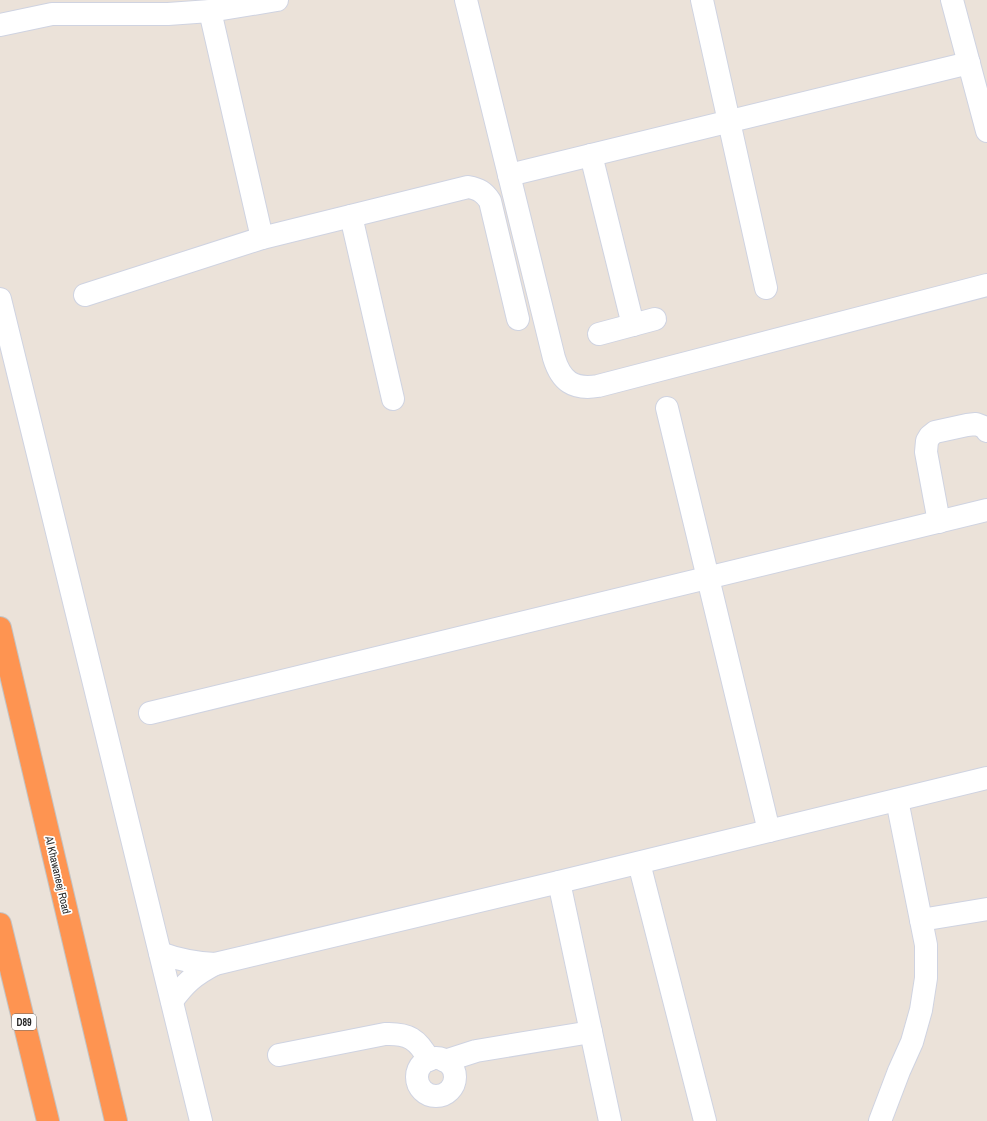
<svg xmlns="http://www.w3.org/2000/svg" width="987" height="1121" font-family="'Archivo Narrow',sans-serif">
	<rect width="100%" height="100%" fill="#ebe2d9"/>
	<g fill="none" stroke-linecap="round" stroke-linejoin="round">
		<g stroke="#cfd3e1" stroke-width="24">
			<g id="minor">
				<path d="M466,0l88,358c7,23 19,32 44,28l389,-101"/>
				<polyline points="702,0 766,288"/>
				<polyline points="952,0 987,131"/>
				<polyline points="210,11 262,238"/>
				<polyline points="0,25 52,14 168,14 210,11 277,0"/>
				<polyline points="591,155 633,325"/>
				<polyline points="509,175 969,63"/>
				<polyline points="351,216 393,399"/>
				<path d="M85,295l177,-57 206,-51c11,2 16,5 22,14l28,118"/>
				<polyline points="0,299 201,1121"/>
				<polyline points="599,334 655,319"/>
				<polyline points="667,408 769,831"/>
				<polyline points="939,522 926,452 927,441 930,436 935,432 967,425 976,424 984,427 987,431"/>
				<polyline points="150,713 987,510"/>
				<polyline points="639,863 705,1121"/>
				<polyline points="559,882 610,1121"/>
				<polyline points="921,920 987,909"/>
				<path d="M160,953c19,7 35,10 55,11l344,-82 428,-104"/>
				<path d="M172,1001c13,-18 22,-26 43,-37"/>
				<path d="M279,1055l106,-21c23,-1 33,5 44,26"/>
				<circle cx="436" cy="1077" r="19"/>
				<polyline points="445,1061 476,1051 591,1032"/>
				<polyline points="880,1121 899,1071 912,1042 921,1010 926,978 926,945 897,800"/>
			</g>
		</g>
		<g stroke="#c3c3c3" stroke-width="24">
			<g id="highway">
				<polyline points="0,628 116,1121"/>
				<polyline points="0,924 48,1121"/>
			</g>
		</g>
		<use href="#minor" stroke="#fff" stroke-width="22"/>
		<use href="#highway" stroke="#fe9451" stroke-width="22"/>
	</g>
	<g text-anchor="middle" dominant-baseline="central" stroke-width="3.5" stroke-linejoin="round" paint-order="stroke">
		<rect fill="#fff" stroke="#686868" stroke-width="1" x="12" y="1014" width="24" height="16" rx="3"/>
		<g font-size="10" font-weight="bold" fill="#282828">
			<text x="24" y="1022">D89</text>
		</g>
		<g font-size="11" fill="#282828" stroke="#fff">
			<text transform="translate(58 875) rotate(77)">Al Khawaneej Road</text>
		</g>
	</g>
</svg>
